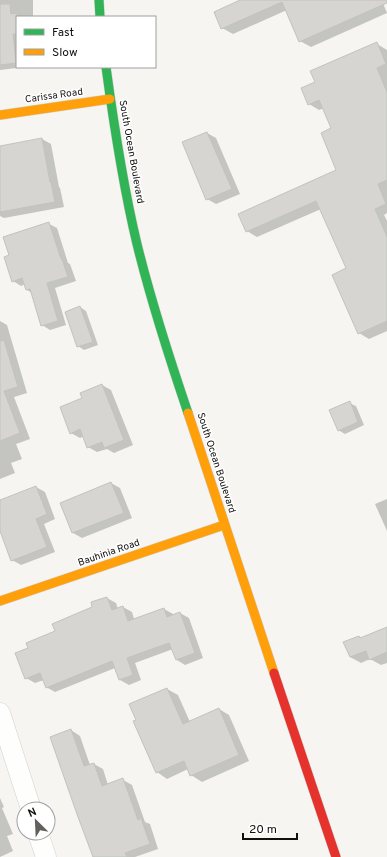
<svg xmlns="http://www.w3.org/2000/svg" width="387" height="857" font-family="Overpass,sans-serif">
	<rect width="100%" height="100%" fill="#f6f5f1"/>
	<g fill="#0003">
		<polygon points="0,0 33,0 33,16 35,17 17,17 17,67 24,67 0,70"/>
		<polygon points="243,0 380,0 382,1 387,13 311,47 300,41 287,10 233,34 222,28"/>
		<polygon points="377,44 387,50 387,213 384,215 387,221 387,331 369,339 359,333 348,269 321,209 257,237 247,231 338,170 333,129 324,108 319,110 309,104 316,83"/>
		<polygon points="207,133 216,138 240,194 216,204 207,199 184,143"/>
		<polygon points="42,139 51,144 59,187 60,188 64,207 4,218 0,216 0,147"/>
		<polygon points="49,224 57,228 68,263 70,264 76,281 55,288 66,325 50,330 42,325 32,293 27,290 25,284 21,286 13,281 11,256"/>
		<polygon points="80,307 86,311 98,345 84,350 78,346"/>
		<polygon points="0,321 7,325 27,393 14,397 30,439 16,444 22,459 11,463 15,473 0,479"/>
		<polygon points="102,385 111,390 133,445 114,453 107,449 97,452 88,447 84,436 80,438 71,433 84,398"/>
		<polygon points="349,403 356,406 364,425 345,434 338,430"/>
		<polygon points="111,483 120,488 132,518 82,538 73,533 62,503"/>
		<polygon points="36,487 45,492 55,519 44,524 55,552 21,565 12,560 0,528 0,501"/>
		<polygon points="387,499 387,531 375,504"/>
		<polygon points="107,598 116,603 118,609 123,607 132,612 134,619 164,609 173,614 174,616 180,613 189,618 203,658 185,665 177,660 173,649 135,663 141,680 129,685 120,680 115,668 55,692 46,687 44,680 35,683 26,678 29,648 94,608"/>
		<polygon points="387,628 387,663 381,665 370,659 361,663 350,657 359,637 362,638"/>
		<polygon points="167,689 178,695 190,722 219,709 229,715 249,761 202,782 191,775 188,769 167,779 157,772"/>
		<polygon points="71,730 80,736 90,765 94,764 103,769 108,785 123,780 132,785 145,822 150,824 158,849 135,857 93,857"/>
		<polygon points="0,798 4,807 2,808 13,834 7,836 13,851 0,857"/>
	</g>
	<g fill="#d6d5d2" stroke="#c3c2c0">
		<polygon points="240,0 387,0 387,3 299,42 282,2 221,29 214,12"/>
		<polygon points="0,4 10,4 11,14 17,13 17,34 13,34 16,63 0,65"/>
		<polygon points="377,42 386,64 377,68 387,92 387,180 378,184 386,204 375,209 387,237 387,321 358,334 332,275 346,268 316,201 246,232 238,214 336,170 321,133 331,128 319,100 308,105 301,88 315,82 310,71"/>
		<polygon points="207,132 232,189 206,200 182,142"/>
		<polygon points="42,138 50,182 51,182 55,202 0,212 0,146"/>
		<polygon points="49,222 61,259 62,259 68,277 47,283 58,321 41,326 30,289 26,290 22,278 12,282 4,257 9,255 3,237"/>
		<polygon points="80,306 93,342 77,347 65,312"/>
		<polygon points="4,340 18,387 4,391 20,433 0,441 0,341"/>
		<polygon points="102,384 124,440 104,448 102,442 87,448 80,429 70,434 60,407 82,398 80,393"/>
		<polygon points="350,401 358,422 338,431 329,410"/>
		<polygon points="111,482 124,513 72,533 60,503"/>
		<polygon points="36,486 47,514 36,519 47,547 11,561 0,531 0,500"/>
		<polygon points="107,597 112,610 123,606 128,621 164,608 167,617 180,612 195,653 176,660 169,643 127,658 133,675 119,680 112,661 46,688 40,673 25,679 15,653 28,648 26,643 55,631 52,624 92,607 91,602"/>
		<polygon points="387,627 387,652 369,660 366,651 350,657 343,642 359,636 360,638"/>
		<polygon points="167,688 183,724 219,708 239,755 190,776 184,761 156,773 133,721 136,720 129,704"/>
		<polygon points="71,729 84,766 94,763 102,786 123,778 138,820 141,818 150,844 125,853 127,857 93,857 78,817 50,737"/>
	</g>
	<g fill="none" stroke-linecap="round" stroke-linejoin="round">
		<g stroke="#d1d0cd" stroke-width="21">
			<g id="street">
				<polyline points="0,713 31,809"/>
				<polyline points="38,833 46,857"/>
			</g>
		</g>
		<g stroke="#d1d0cd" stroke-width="10">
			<g id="fast">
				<polyline points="99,0 100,17"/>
				<path d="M106,67c8,59 17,119 31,177 14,57 32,113 51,169"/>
			</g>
		</g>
		<g stroke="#d1d0cd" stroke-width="10">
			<g id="slow">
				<polyline points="0,115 110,99"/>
				<polyline points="188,413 274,673"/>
				<polyline points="0,601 224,525"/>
			</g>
		</g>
		<g stroke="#d1d0cd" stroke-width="10">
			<polyline id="jam" points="274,673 336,857"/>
		</g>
		<use href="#street" stroke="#fefefd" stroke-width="20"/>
		<use href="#fast" stroke="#30b455" stroke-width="9"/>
		<use href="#slow" stroke="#ff9f0a" stroke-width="9"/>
		<use href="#jam" stroke="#e5322d" stroke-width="9"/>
	</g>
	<g text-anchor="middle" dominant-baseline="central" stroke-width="3" stroke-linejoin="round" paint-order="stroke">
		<g font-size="10" fill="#11100e" stroke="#fff">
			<text transform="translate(54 96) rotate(-8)">Carissa Road</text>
			<text transform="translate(131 152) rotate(80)">South Ocean Boulevard</text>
			<text transform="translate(216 463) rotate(72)">South Ocean Boulevard</text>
			<text transform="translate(109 553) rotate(-19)">Bauhinia Road</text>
		</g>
	</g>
	<rect x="16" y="16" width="140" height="52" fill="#ffffff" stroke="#a09f9f"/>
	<rect x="24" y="29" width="20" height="6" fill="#30b455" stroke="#a09f9f"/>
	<text x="52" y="36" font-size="12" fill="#11100e">Fast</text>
	<rect x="24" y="49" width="20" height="6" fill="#ff9f0a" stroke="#a09f9f"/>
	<text x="52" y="56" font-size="12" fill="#11100e">Slow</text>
	<g transform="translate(36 821) rotate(336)"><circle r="19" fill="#ffffff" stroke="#a09f9f"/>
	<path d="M0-3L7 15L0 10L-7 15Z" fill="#61605d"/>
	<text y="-6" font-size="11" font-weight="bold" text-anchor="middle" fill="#11100e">N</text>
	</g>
	<path d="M243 833v6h54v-6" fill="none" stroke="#11100e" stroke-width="2"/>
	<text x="249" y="833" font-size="12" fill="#11100e" stroke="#ffffff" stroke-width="3" paint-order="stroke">20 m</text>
</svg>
